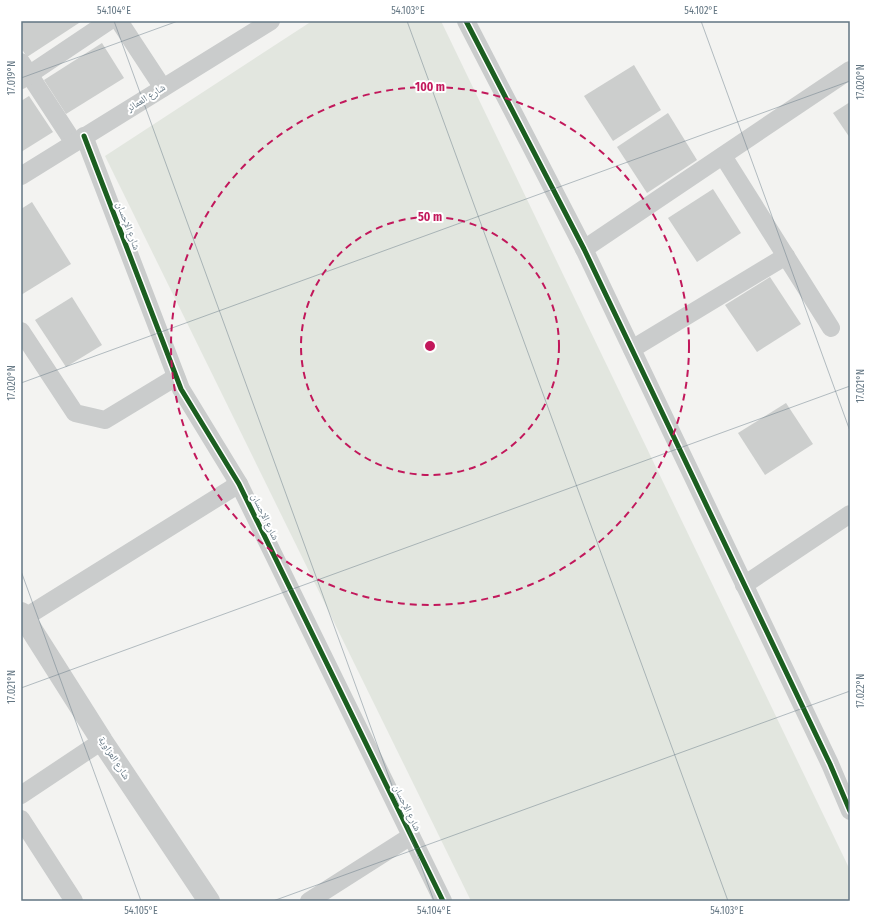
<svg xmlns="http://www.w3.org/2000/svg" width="871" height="922" font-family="'Fira Sans Condensed','Noto Naskh Arabic',sans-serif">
	<rect width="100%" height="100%" fill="#f3f3f1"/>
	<polygon fill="#e2e6df" points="312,21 441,21 850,870 850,898 843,901 471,901 105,156"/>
	<g fill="#cccecd">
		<polygon points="21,21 82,21 27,57 21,48"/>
		<polygon points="102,43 124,78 66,114 44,80"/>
		<polygon points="634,65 661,110 613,141 584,96"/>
		<polygon points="29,96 53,132 21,152 21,101"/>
		<polygon points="850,102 850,138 833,113"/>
		<polygon points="668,113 697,160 647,193 617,147"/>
		<polygon points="713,189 741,233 697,262 668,218"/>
		<polygon points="32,202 71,264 21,295 21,209"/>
		<polygon points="770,277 801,324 757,352 725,305"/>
		<polygon points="72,297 102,345 66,367 35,320"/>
		<polygon points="786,403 813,444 765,475 738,433"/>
	</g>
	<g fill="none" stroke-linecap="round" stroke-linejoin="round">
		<g stroke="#cacccc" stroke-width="18">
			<polyline points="119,21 163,88"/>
			<polyline points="466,21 584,249 830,764 850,811"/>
			<polyline points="21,62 74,143"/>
			<polyline points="21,80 109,21"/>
			<polyline points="84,136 181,389 239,484 443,901"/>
			<polyline points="723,156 831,328"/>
			<polyline points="21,176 271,21"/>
			<polyline points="584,249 850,70"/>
			<polyline points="21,331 75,413 105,420 176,377"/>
			<polyline points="632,349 786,256"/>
			<polyline points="744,585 850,514"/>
			<polyline points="24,618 239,484"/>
			<polyline points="21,795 102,741"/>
			<polyline points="21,819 74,901"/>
			<polyline points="309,901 411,836"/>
		</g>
		<polyline stroke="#cacccc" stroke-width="22" points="21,613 102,741 209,901"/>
		<g stroke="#fff" stroke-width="8">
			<g id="cycleway">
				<polyline points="466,21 584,249 830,764 850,811"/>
				<polyline points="84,136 181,389 239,484 443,901"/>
			</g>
		</g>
		<use href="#cycleway" stroke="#1b5e20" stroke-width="5"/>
	</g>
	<path fill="none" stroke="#627582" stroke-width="1" stroke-opacity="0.45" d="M114,21l320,880M407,21l321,880M701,21l149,410M21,78l157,-57M21,383l829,-302M21,571l120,330M21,688l829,-302M273,901l577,-210"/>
	<g fill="none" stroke="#c2185b" stroke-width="2" stroke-dasharray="7 5">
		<circle cx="430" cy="346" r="129"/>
		<circle cx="430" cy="346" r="259"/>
	</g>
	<g text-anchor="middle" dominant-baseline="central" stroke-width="4" stroke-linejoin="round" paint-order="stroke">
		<g font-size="10" fill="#627582" stroke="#fff">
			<text transform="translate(146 98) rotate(-32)">شارع العمائر</text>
			<text transform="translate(128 226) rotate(69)">شارع الإحسان</text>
			<text transform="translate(265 517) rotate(64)">شارع الإحسان</text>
			<text transform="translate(114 758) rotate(57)">شارع العزاوية</text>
			<text transform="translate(407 808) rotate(64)">شارع الإحسان</text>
		</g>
	</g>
	<circle cx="430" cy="346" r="6" fill="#c2185b" stroke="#fff" stroke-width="2"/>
	<g font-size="12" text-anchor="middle" font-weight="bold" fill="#c2185b" stroke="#fff" stroke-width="4" stroke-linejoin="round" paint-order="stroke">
		<text x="430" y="91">100 m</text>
		<text x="430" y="221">50 m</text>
	</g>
	<rect width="871" height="922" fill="none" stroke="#ffffff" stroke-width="44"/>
	<rect x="22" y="22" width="827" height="878" fill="none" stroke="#627582" stroke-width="1.5"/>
	<g font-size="10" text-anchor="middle" fill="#627582">
		<text x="114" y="14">54.104°E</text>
		<text x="408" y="14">54.103°E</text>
		<text x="701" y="14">54.102°E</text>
		<text transform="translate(11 78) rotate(-90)" y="4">17.019°N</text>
		<text transform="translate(860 82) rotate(-90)" y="4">17.020°N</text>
		<text transform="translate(11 383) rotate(-90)" y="4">17.020°N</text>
		<text transform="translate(860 386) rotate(-90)" y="4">17.021°N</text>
		<text transform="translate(11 687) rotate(-90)" y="4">17.021°N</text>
		<text transform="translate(860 691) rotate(-90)" y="4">17.022°N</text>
		<text x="141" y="914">54.105°E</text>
		<text x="434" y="914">54.104°E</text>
		<text x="727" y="914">54.103°E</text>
	</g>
</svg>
